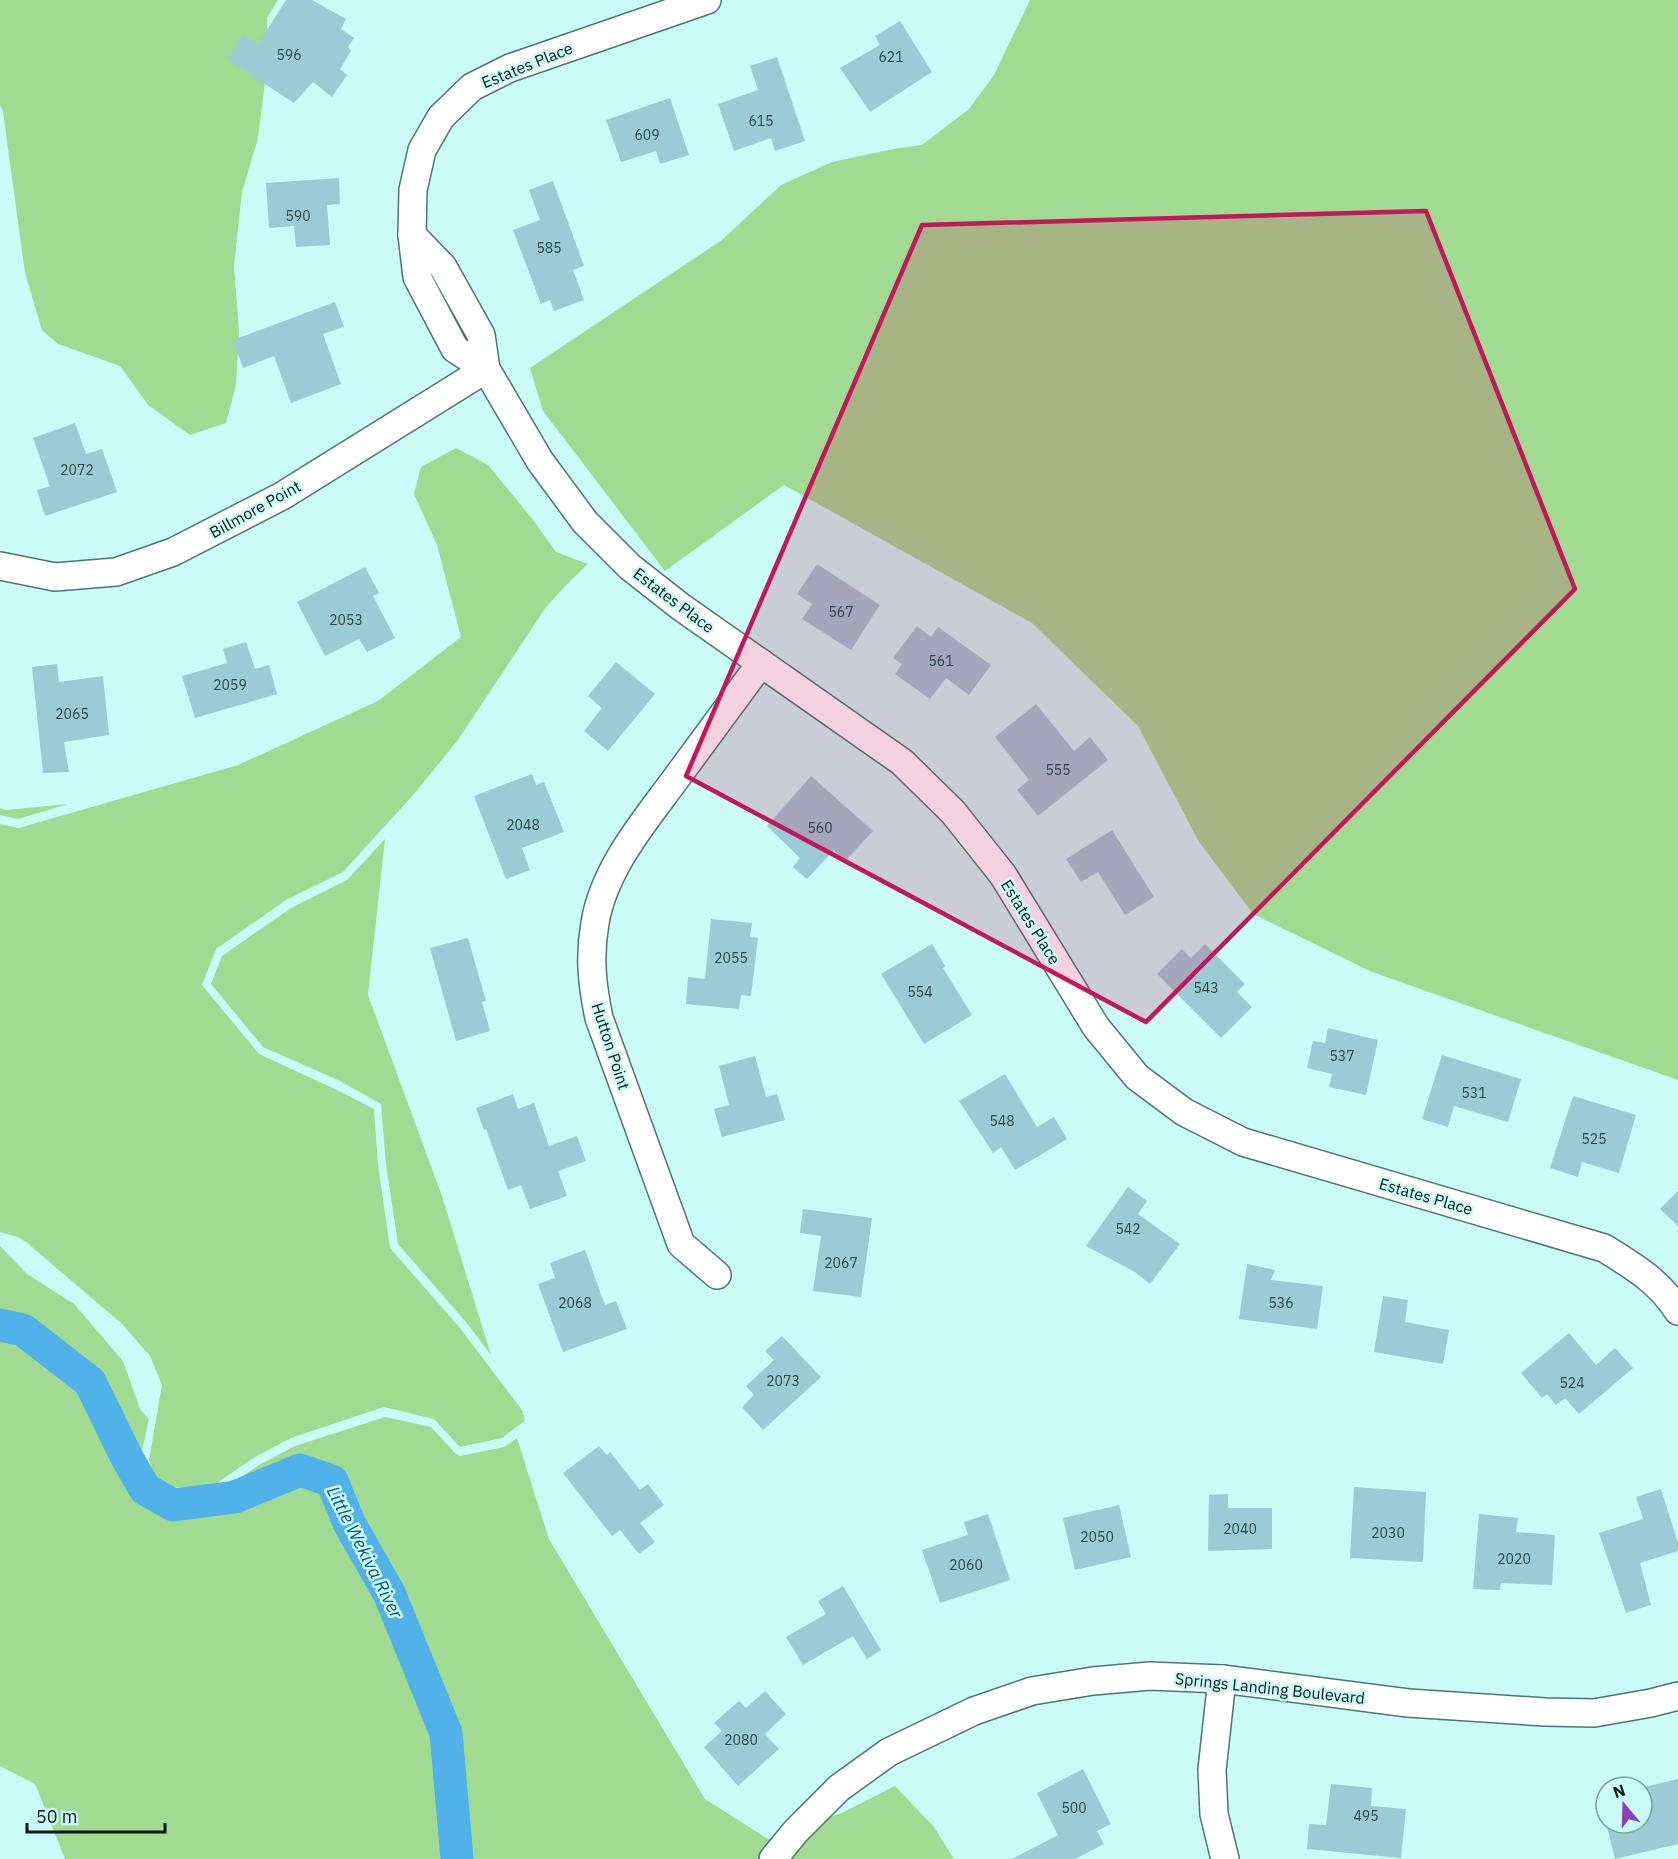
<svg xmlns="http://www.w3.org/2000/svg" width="1678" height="1859" font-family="'IBM Plex Sans',sans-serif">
	<rect width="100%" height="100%" fill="#cafbf6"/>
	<g fill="#a1db92">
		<polygon points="0,0 278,0 267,18 267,66 258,138 242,192 234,266 239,330 236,385 226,423 190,435 148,405 120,366 58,344 42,330 25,273 3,112 0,105"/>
		<polygon points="1030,0 1678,0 1678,1080 1372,972 1253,914 1199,842 1138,726 1032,623 784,485 665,571 543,411 530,368 722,240 781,185 832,162 893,149 922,145 969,109 994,75"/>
		<polygon points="456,448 488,465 534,521 556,552 588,564 571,580 546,607 458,740 414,794 343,872 286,900 216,949 202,985 259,1054 337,1090 374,1109 378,1165 390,1248 460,1328 522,1410 525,1421 502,1438 460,1447 434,1419 384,1407 291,1438 255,1457 217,1483 194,1488 174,1487 154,1476 149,1460 162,1385 150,1356 122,1324 26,1242 18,1237 0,1232 0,824 19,828 238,765 378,701 461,637 437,545 414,494 421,467"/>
		<polygon points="68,804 18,819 0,815 0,808 6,810"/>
		<polygon points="385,839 368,995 442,1196 491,1355 466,1322 398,1244 386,1165 381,1104 340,1081 263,1047 211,984 222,956 291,908 347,880"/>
		<polygon points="0,1246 27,1274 74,1304 123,1361 140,1409 149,1419 140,1460 148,1480 171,1495 194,1498 222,1490 259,1465 295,1446 385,1417 431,1427 455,1453 460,1456 504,1447 517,1438 549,1539 705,1799 768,1839 779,1835 759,1859 65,1859 35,1784 0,1766"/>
		<polygon points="895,1786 934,1827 954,1859 786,1859 821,1820 842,1813"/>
	</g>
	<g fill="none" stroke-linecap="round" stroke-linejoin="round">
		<polyline stroke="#51b1e9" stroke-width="33" points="0,1325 23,1330 90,1382 126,1456 145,1489 173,1505 235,1497 300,1470 332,1481 349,1523 389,1593 446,1733 457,1859"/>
	</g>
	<g fill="#9dcbd5">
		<polygon points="286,0 312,0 346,19 341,29 354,38 348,47 351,51 340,69 347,75 332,97 313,82 294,103 227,59 243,35 258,44"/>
		<polygon points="900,21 932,72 870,112 840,68 880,45 875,36"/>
		<polygon points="777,57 805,141 775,151 771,138 734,151 718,104 758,90 750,66"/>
		<polygon points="670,98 689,155 660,164 656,151 621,162 606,120"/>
		<polygon points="339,178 340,204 327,205 330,245 296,247 294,226 269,228 266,183"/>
		<polygon points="553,181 584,266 573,270 584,300 554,311 550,300 541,304 513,230 540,220 529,190"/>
		<polygon points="335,302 344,327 323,334 341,384 291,403 274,356 243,368 233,340"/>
		<polygon points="75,423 86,454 102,449 117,492 45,516 37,490 50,486 33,438"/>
		<polygon points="817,564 880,605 851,650 802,619 812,604 797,594"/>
		<polygon points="365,567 379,593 373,596 395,638 367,652 359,639 325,656 297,602"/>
		<polygon points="917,626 931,637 938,627 991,665 969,695 946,678 930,699 895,674 902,664 893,658"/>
		<polygon points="246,642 255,669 269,665 277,694 195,718 182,676 227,663 223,649"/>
		<polygon points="616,662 655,694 608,751 584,731 602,708 588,696"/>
		<polygon points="57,664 59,682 103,676 109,735 64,742 69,772 43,773 32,667"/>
		<polygon points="1036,704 1074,751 1090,737 1108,760 1038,816 1017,790 1029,780 995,737"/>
		<polygon points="532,774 536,785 544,782 564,832 522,848 530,870 506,879 474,796"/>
		<polygon points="811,776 873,831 845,861 834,850 807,879 793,867 800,858 767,826"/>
		<polygon points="1112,830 1154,897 1125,915 1098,872 1081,882 1066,859"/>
		<polygon points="711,919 752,923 750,937 758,938 751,996 741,995 739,1009 686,1004 688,977 705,979"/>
		<polygon points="468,938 486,1001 482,1002 490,1031 456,1041 430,948"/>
		<polygon points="932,944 945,966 943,968 972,1015 924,1044 881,974"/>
		<polygon points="1205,944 1245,984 1237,992 1252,1007 1221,1038 1157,974 1182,949 1191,958"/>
		<polygon points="1328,1028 1378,1040 1366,1095 1329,1087 1332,1074 1307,1068 1313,1041 1325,1043"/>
		<polygon points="1442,1055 1521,1079 1508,1122 1454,1106 1448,1127 1422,1119"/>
		<polygon points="755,1056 766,1097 777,1094 785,1120 722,1137 714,1109 729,1105 719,1066"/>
		<polygon points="1005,1074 1037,1127 1054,1117 1067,1139 1015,1170 1001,1147 993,1153 959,1101"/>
		<polygon points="513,1094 518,1109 534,1103 549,1146 577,1136 586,1161 558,1171 567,1196 530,1209 521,1185 508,1190 486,1129 484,1130 476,1108"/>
		<polygon points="1573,1096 1636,1115 1619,1173 1582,1162 1578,1177 1550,1168"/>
		<polygon points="1128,1187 1147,1201 1138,1214 1180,1244 1150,1284 1135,1272 1086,1246"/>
		<polygon points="1678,1191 1678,1226 1660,1209"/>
		<polygon points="803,1209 872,1218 861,1297 813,1291 821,1236 800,1233"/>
		<polygon points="585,1250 605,1305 616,1301 627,1329 563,1352 538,1284 555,1278 550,1263"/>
		<polygon points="1247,1264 1275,1270 1271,1280 1323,1286 1317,1329 1239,1319"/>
		<polygon points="1383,1296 1408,1300 1405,1322 1449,1330 1443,1364 1374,1352"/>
		<polygon points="1569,1333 1596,1365 1615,1348 1633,1368 1579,1414 1565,1398 1556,1405 1547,1394 1542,1398 1521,1373"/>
		<polygon points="782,1336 821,1377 763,1430 742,1407 754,1395 746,1386 774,1360 765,1351"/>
		<polygon points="599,1446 607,1455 610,1452 640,1490 648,1484 664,1505 640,1523 655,1542 639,1554 620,1530 612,1536 563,1473"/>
		<polygon points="1354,1487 1426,1492 1423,1562 1350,1558"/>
		<polygon points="1661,1489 1678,1543 1678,1551 1640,1563 1651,1605 1626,1613 1599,1533 1643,1519 1636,1497"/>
		<polygon points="1228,1494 1228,1508 1272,1508 1272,1549 1208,1551 1209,1495"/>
		<polygon points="1119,1505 1131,1557 1075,1570 1063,1518"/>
		<polygon points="988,1514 1010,1580 940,1603 922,1550 968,1535 964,1522"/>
		<polygon points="1479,1514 1518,1518 1516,1532 1555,1535 1552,1585 1501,1583 1500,1590 1473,1589"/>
		<polygon points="843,1586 881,1650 867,1659 853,1636 803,1665 786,1637 826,1614 818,1601"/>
		<polygon points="765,1691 786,1714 765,1734 779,1749 738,1786 704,1747 722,1731 714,1723 739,1701 746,1708"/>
		<polygon points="1083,1769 1111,1824 1097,1831 1104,1844 1075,1859 1012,1859 1058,1835 1037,1793"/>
		<polygon points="1678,1779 1678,1844 1615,1859 1606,1823 1642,1823 1642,1801 1647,1800 1644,1787"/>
		<polygon points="1331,1784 1372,1788 1371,1806 1406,1809 1401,1858 1307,1849 1309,1824 1326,1825"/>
	</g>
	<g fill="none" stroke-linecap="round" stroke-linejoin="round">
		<g stroke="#4a7772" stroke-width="30">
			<g id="minor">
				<path d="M412,235l31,32 38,68 5,34 54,92 45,61 45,45 51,40 221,155 51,50 50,63 93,152 41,50 47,35 59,30 361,106c29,18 55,33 74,63"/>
				<polyline points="486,369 455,349 417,277 412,235 413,190 422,150 441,117 472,87 510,68 707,0"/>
				<polyline points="0,566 55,577 116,572 173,552 282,496 486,369"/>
				<path d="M717,1275l-36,-31 -82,-226c-7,-34 -10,-61 -4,-95 9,-55 50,-102 82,-146 28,-38 56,-76 84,-114"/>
				<polyline points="1222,1679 1212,1770 1214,1814 1225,1859"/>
				<polyline points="773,1859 796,1831 839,1788 889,1752 974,1711 1032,1691 1093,1681 1150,1676 1222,1679 1408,1703 1545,1712 1594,1713 1651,1703 1678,1696"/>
			</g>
		</g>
		<use href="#minor" stroke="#fff" stroke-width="27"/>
	</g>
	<path fill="#c2185b" fill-opacity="0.2" stroke="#c2185b" stroke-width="4.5" stroke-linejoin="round" d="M1426,211l149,378 -429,433 -460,-246 236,-551z"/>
	<g text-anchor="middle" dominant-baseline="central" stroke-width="5" stroke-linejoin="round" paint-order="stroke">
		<g font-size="14" fill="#2c4647">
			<text x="289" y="55">596</text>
			<text x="891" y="57">621</text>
			<text x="761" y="121">615</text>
			<text x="647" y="135">609</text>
			<text x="298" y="216">590</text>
			<text x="549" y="248">585</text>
			<text x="77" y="470">2072</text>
			<text x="841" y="612">567</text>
			<text x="346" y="620">2053</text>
			<text x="941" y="661">561</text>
			<text x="230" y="685">2059</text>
			<text x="72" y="714">2065</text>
			<text x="1058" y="770">555</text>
			<text x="523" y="825">2048</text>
			<text x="820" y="828">560</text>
			<text x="731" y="958">2055</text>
			<text x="1206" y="988">543</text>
			<text x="920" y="992">554</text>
			<text x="1342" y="1056">537</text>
			<text x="1474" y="1093">531</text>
			<text x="1002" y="1121">548</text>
			<text x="1594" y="1139">525</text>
			<text x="1128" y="1229">542</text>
			<text x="841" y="1263">2067</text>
			<text x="575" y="1303">2068</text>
			<text x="1281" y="1303">536</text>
			<text x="783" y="1381">2073</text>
			<text x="1572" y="1383">524</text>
			<text x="1240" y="1529">2040</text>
			<text x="1388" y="1533">2030</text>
			<text x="1097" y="1537">2050</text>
			<text x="1514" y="1559">2020</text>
			<text x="966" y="1565">2060</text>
			<text x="741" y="1740">2080</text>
			<text x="1074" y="1808">500</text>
			<text x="1366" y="1816">495</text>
		</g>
		<g font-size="16" fill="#071a18" stroke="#cafbf6">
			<text transform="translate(527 65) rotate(-22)">Estates Place</text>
			<text transform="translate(255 509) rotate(-29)">Billmore Point</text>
			<text transform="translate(674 600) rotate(37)">Estates Place</text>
			<text transform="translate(1031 922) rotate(58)">Estates Place</text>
			<text transform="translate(611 1046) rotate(72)">Hutton Point</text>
			<text transform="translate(1426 1196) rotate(16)">Estates Place</text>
			<text transform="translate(1270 1688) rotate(6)">Springs Landing Boulevard</text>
		</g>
		<g font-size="18" font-style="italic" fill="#005277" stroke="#cafbf6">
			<text transform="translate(365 1552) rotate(63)">Little Wekiva River</text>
		</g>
	</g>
	<g transform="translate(1624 1805) rotate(341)"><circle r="28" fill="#cafbf6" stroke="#7ca19d" stroke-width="1.5"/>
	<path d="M0-4.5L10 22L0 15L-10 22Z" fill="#8b44b7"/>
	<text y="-9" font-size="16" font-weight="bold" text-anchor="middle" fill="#071a18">N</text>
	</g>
	<path d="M27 1823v9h138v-9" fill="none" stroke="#071a18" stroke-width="3"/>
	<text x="36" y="1823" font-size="18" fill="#071a18" stroke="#cafbf6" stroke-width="4.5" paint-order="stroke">50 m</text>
</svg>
